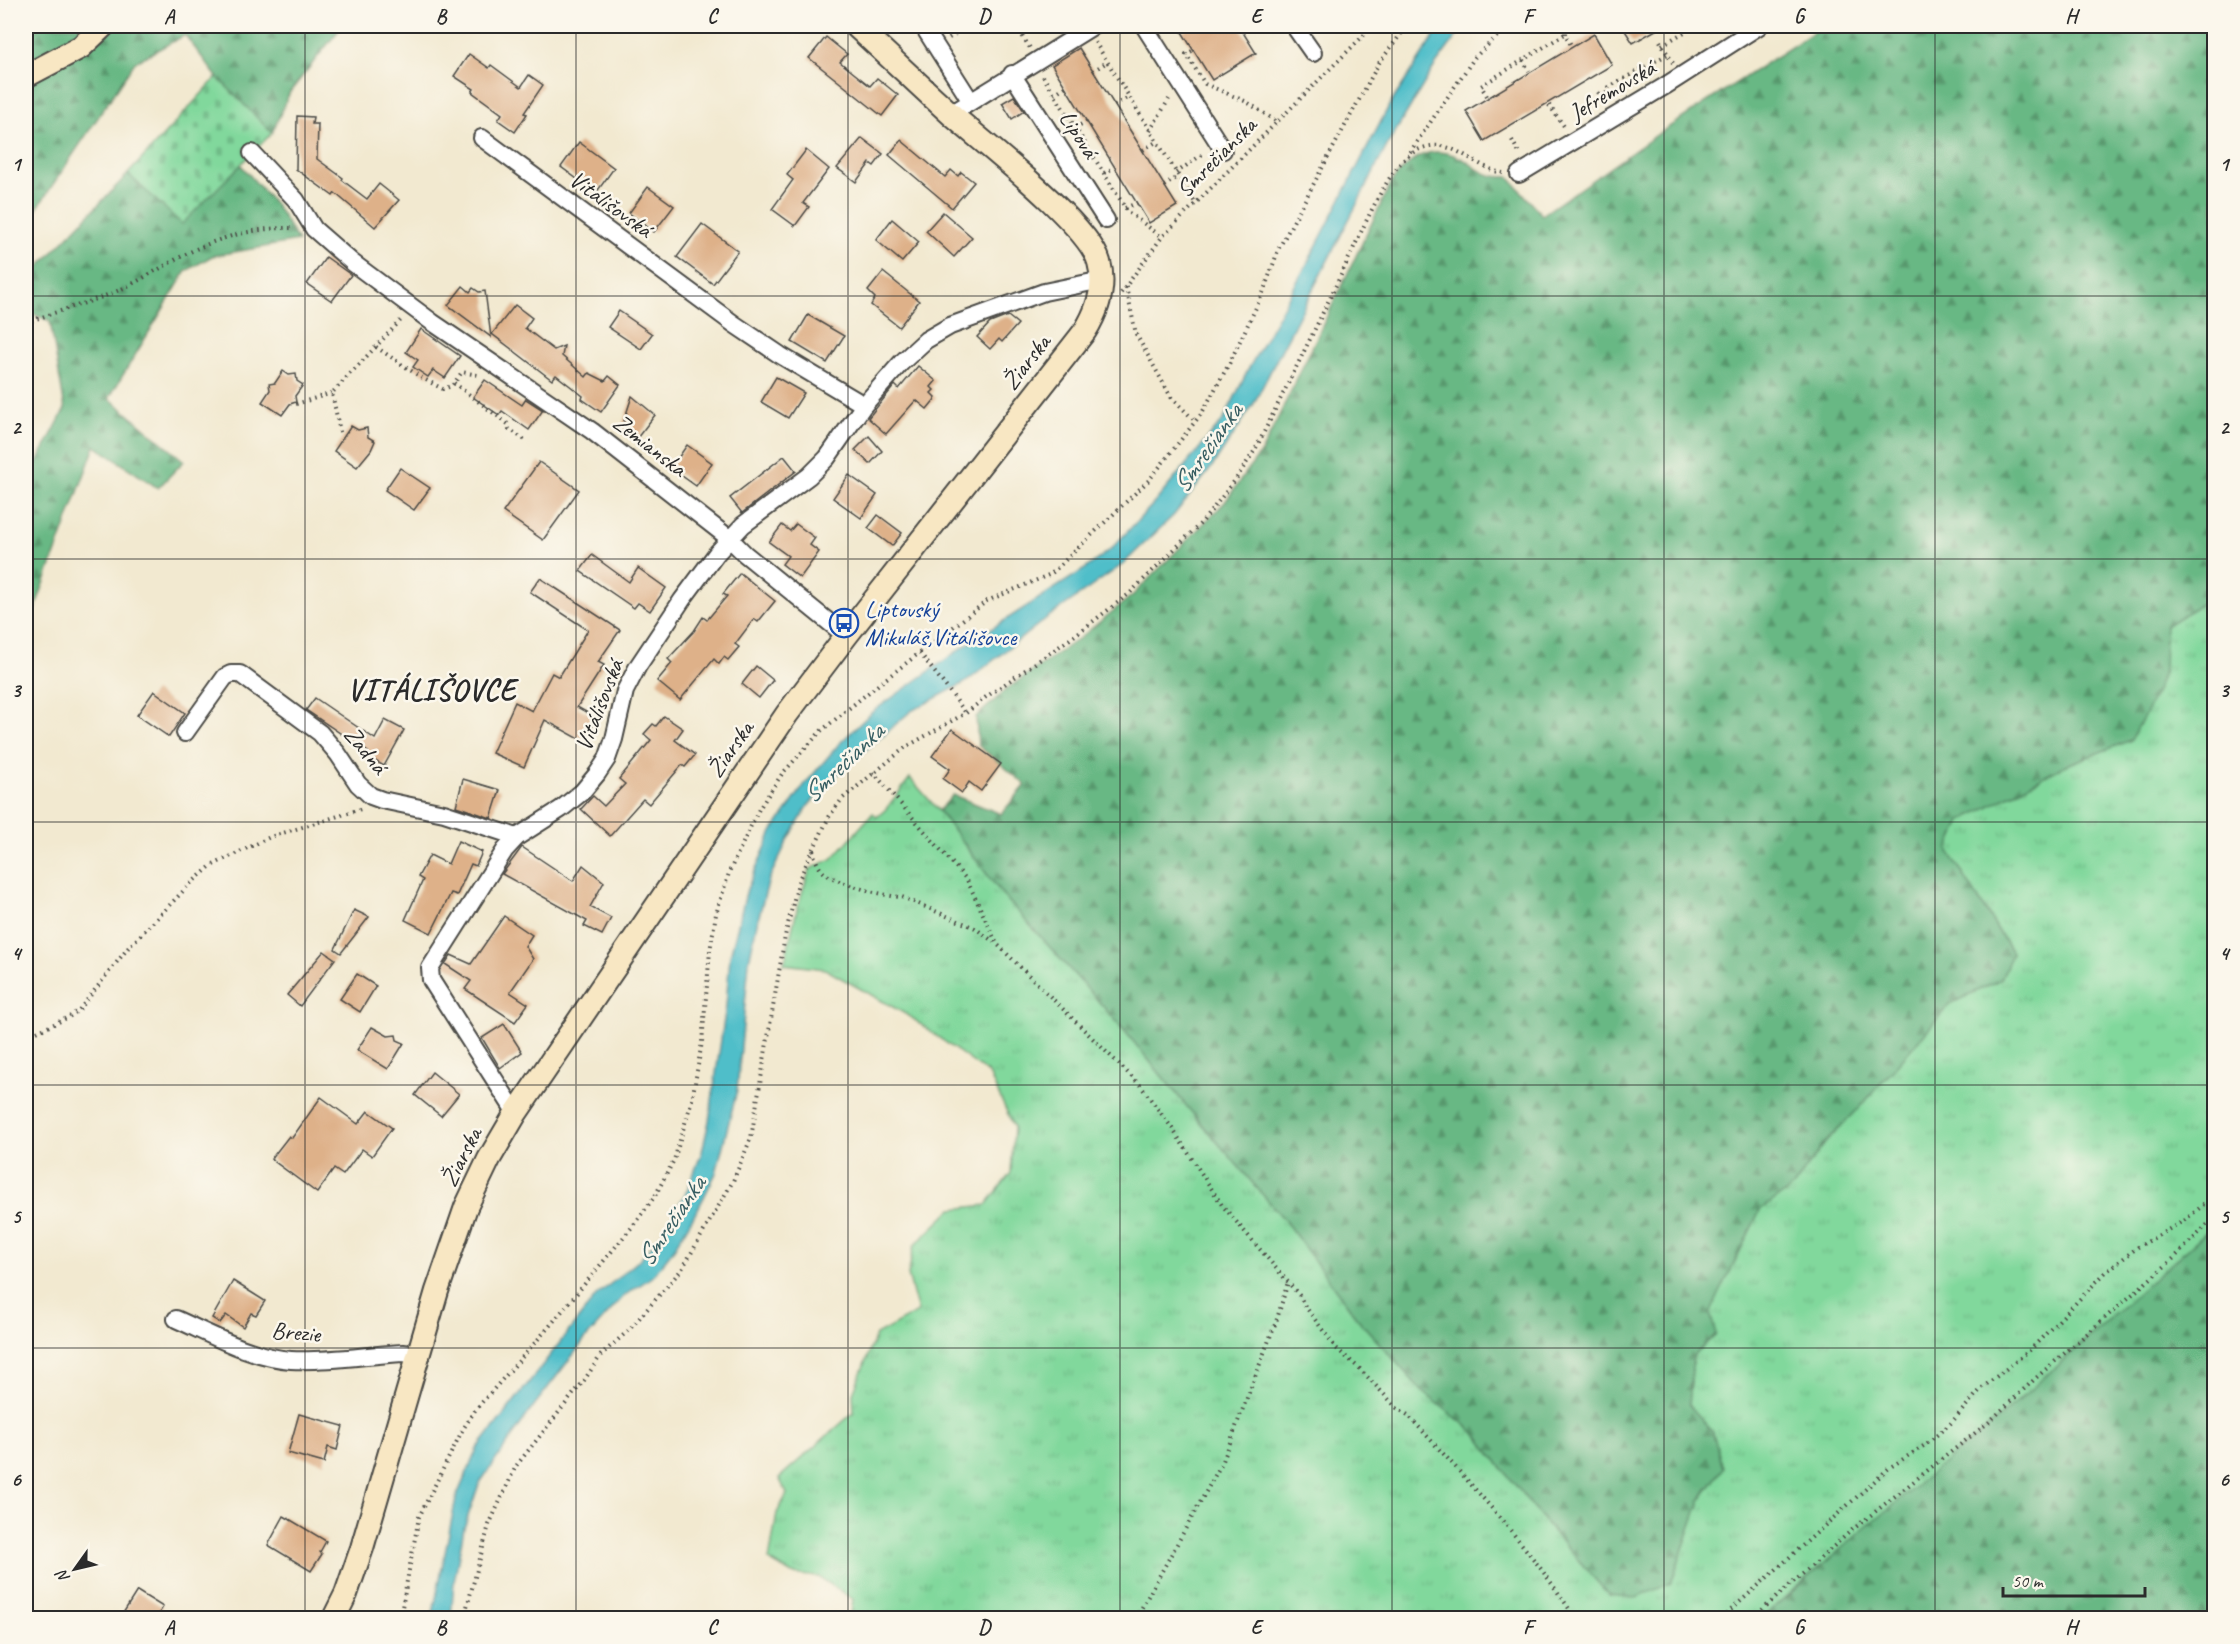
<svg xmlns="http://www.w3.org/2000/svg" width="2240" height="1644" font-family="Caveat,sans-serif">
	<defs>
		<pattern id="grass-tufts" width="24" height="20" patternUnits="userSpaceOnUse" patternTransform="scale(1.5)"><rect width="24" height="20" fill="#81d89c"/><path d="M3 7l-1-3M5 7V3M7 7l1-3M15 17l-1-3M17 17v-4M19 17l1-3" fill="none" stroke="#70ba87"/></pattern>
		<pattern id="forest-firs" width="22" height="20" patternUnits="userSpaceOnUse" patternTransform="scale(1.5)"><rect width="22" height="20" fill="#68b884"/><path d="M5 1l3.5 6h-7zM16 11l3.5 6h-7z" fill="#56966c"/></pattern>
		<pattern id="cemetery-stones" width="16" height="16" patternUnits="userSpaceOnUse" patternTransform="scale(1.5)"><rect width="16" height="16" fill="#81d89c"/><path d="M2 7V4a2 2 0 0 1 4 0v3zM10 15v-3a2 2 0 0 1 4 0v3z" fill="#70ba87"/></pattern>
	</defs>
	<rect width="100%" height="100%" fill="#fbf7ec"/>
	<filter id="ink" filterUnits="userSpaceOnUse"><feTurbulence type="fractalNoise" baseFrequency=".0167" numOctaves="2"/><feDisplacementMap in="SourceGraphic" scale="12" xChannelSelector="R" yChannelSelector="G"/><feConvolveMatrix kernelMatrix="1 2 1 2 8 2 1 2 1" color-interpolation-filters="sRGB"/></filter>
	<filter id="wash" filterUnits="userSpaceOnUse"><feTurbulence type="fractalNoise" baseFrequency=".008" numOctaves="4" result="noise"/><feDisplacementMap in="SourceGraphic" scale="24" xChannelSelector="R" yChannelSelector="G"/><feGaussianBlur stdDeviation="1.35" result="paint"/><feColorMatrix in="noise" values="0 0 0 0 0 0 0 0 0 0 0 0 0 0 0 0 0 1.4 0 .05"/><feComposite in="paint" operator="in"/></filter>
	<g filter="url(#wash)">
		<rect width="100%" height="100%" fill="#f2e9d0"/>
		<polygon fill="url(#grass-tufts)" stroke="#568264" stroke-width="1.5" points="2214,596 2214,1225 2000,1417 1795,1588 1762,1618 854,1618 851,1613 853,1599 819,1577 792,1574 769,1560 777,1513 787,1494 779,1478 854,1412 853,1393 876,1335 918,1312 908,1275 914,1246 952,1209 986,1205 1011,1173 1014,1127 989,1074 909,1016 825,969 784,964 798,905 810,869 832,859 873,813 877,817 886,809 910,778 939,811 1002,894 1119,1024 1194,1115 1283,1218 1356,1317 1422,1391 1474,1432 1539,1515 1609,1595 1671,1583 1700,1500 1723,1468 1712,1431 1689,1405 1693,1356 1716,1334 1709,1314 1760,1210 1793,1187 1825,1143 1862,1105 1950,1004 2001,979 2012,952 1948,850 1961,821 2064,766 2131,740 2164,671 2165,626"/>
		<g fill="url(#forest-firs)" stroke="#4a7258" stroke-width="1.5">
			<polygon points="41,26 342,26 290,92 272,133 217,77 185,35 135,62 34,213 26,219 26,93 32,85 26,79 26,37"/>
			<path d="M1823,26h391v570l-49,30 -1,45 -12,30 -21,39 -67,26 -103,55 -13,29 64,103 -11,26 -51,25 -88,101 -37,38 -32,44 -33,23 -50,103 6,21 -23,22 -4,49 23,26 11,37 -23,32 -29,83 -35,15 -27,-3 -70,-80 -65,-83 -52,-41 -66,-74 -73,-99 -89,-103 -75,-91 -117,-130 -63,-83 14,-16 48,19 25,-29 -48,-40 -2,-28 32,-29 73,-51 53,-43 91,-92 38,-53 129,-268c21,-24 37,-38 69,-23 10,5 19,15 29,17 5,2 13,2 19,2l33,38 116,-81z"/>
			<polygon points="241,165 277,207 298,241 212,256 186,271 109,398 184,461 158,488 95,446 31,619 26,628 26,483 65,409 50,321 26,311 26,280 128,174 182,223"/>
			<polygon points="2214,1225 2214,1618 1762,1618 1859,1533 2000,1417"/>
		</g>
		<polygon fill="url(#cemetery-stones)" stroke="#568264" stroke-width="1.5" points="217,77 272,133 182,224 128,174"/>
		<polygon fill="#50bec9" stroke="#3e747a" stroke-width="1.5" points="1441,26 1464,26 1434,67 1388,144 1253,405 1212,467 1174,515 1122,565 1044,620 966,682 911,711 830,781 808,806 788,840 769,879 756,927 749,961 737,1090 716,1173 698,1209 673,1250 653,1276 624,1296 586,1338 533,1407 479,1484 464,1528 454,1582 451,1618 432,1618 456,1498 477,1449 597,1295 637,1262 661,1235 687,1191 702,1152 709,1121 726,1006 730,956 747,889 772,832 805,784 839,744 872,712 963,647 1085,569 1111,549 1156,501 1189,461 1224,419 1249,368 1308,262 1389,106"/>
		<g id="blocks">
			<g fill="#deb189">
				<polygon points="1193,26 1239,26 1256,53 1212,80 1182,32"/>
				<polygon points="1622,26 1663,26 1633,43"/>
				<polygon points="1594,34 1612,65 1484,141 1466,111"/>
				<polygon points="826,37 847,54 840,62 870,86 877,78 898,95 882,116 809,58"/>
				<polygon points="1079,48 1177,206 1149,223 1052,65"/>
				<polygon points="469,54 489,68 491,65 521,87 529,75 543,85 524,113 527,114 515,132 498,120 502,114 472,92 474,89 454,76"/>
				<polygon points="1014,96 1024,111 1012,119 1002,103"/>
				<polygon points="297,116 313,117 312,124 318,124 317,159 343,178 342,180 367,199 379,184 399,200 375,227 335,193 333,196 296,169"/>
				<polygon points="862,138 883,154 874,166 870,163 856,182 837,168"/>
				<polygon points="901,140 945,177 951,170 958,176 961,172 974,182 952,208 889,155"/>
				<polygon points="579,142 614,168 596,193 561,167"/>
				<polygon points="806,150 829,169 803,203 809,207 795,226 772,209 793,180 787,175"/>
				<polygon points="648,187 674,206 654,232 629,213"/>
				<polygon points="943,212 972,237 954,257 926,231"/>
				<polygon points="892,219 919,242 902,262 876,240"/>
				<polygon points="702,224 738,251 713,284 677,257"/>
				<polygon points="326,257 351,275 332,301 307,284"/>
				<polygon points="883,272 919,301 899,327 871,305 875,298 868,291"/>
				<polygon points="463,286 470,292 473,288 479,292 485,291 491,337 448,305"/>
				<polygon points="515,305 532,318 525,328 554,350 564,346 562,356 586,377 589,373 605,381 609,376 620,385 601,412 582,399 583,396 556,375 552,380 492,334"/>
				<polygon points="619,311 652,334 641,349 608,327"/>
				<polygon points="808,315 844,336 827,363 792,342"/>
				<polygon points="1008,316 1018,324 1002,342 999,339 990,349 977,337 990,323"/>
				<polygon points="421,329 460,356 445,378 433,370 428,377 413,367 418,360 406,352"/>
				<polygon points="918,366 936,381 931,387 934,390 931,393 936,398 927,409 916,400 886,434 868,418 895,385 899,389"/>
				<polygon points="283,371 289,375 296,374 297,381 303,385 295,396 296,402 290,404 282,415 262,402 270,390 269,384 275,383"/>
				<polygon points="776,377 804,393 788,418 761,402"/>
				<polygon points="485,380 522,405 526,399 543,410 529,430 502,411 499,415 473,397"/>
				<polygon points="632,396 655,415 637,438 622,427"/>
				<polygon points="351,426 358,430 367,428 368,437 375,441 371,450 357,467 334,451"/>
				<polygon points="869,436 882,451 870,464 855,450"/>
				<polygon points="687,445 712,463 696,486 671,468"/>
				<polygon points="784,456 796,471 742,513 730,498"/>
				<polygon points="539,462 579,490 543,540 503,512"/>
				<polygon points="400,468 430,488 414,510 385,490"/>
				<polygon points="849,475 877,495 861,518 833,498"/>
				<polygon points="878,515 902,533 892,546 868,528"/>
				<polygon points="796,524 815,538 810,545 819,552 800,578 782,564 788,556 769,542 782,525 790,531"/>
				<polygon points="592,555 629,582 638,568 666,588 650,611 638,603 634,608 580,571"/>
				<polygon points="740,573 775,601 758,622 754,619 735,644 739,647 728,660 724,657 719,664 714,659 680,700 657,681 672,663 668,659 694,631 703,617 707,620 727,596 723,594"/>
				<polygon points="540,578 620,630 598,662 604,665 577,707 595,717 591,724 593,726 585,742 545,720 524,767 492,753 515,702 532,711 552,673 559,677 588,630 530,592"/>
				<polygon points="756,666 773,680 759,698 742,684"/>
				<polygon points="154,691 185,713 169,737 137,715"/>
				<polygon points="315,698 375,739 385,720 404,730 384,766 366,756 368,752 306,710"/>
				<polygon points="664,716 683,729 675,740 695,755 685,767 682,765 649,804 643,799 610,836 581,809 593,796 604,806 625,784 619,779 651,740 644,734 653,724 656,726"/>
				<polygon points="952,729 1001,764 981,791 969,782 962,793 943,779 950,769 932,756"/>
				<polygon points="463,779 500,790 491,818 456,806"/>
				<polygon points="458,841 482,852 476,866 471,864 457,895 451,893 431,933 405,920 423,880 418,877 430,855 448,864"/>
				<polygon points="522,847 573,881 583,865 604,882 590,907 611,918 602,935 584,926 587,921 502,874"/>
				<polygon points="354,910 369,917 341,953 335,949"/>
				<polygon points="504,916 532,935 525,946 533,959 510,992 528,1004 515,1022 465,989 471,981 445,964 451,955 471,964"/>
				<polygon points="324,951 335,959 300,1006 287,995"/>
				<polygon points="357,974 376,986 360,1012 340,999"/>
				<polygon points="504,1024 522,1052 500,1068 482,1038"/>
				<polygon points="372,1027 388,1036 396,1035 397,1040 404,1043 388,1069 357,1050"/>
				<polygon points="432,1072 459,1094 441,1116 415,1095"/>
				<polygon points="321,1097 358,1124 368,1111 392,1128 372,1156 362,1149 343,1175 334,1169 317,1193 271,1159 289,1136 292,1138"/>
				<polygon points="233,1281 265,1301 256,1315 251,1313 243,1327 226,1315 220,1323 212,1318"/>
				<polygon points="299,1414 343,1426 337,1450 328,1447 324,1463 288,1453"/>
				<polygon points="284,1516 326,1541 320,1552 322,1554 311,1571 268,1545"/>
				<polygon points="137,1591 163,1607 156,1618 120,1618"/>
			</g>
		</g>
	</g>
	<g filter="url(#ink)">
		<use href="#blocks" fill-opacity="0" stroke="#494844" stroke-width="1.5"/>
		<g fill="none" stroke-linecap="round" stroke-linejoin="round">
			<g stroke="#494844" stroke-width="20">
				<g id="street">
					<polyline points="923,26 970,100"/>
					<polyline points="1144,26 1223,150"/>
					<polyline points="1294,26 1313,53"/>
					<polyline points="1012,74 1106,220"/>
					<polyline points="951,114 1093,26"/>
					<polyline points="482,138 734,324 780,355 864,405"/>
					<polyline points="252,153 296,200 314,229 353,263 432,322 592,431 730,539 745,554 846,636"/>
					<polyline points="1519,174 1665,86 1759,26"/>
					<polyline points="185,733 225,677 231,674 240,674 320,733 338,754 358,784 371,796 382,800 444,813 517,837"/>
					<polyline points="516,1113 431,980 430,968 505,850 517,837 561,809 582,792 597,774 607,759 614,739 625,691 638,666 682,600 717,553 743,525 809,476 827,458 864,405 901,363 926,340 950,326 1044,292 1102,280"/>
					<path d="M176,1319c36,16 75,38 115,41 37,2 75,-5 112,-7l15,2"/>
				</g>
			</g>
			<g stroke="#494844" stroke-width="26">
				<g id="secondary">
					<polyline points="26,76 81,47 103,26"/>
					<path d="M334,1618l12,-24 16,-46 75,-257 29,-84 23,-48 27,-46 271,-399 59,-78 239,-305c13,-21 21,-44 14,-69 -10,-37 -114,-118 -147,-147 -32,-29 -64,-60 -96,-89"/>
				</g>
			</g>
			<g stroke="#494844" stroke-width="4" stroke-dasharray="1.5 4.5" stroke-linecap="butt">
				<polyline points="1016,26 1030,48"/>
				<polyline points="1054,26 1055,26"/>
				<polyline points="1565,34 1565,26"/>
				<polyline points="949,38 968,26"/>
				<polyline points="1660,41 1673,63"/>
				<polyline points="1095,42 1196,204"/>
				<polyline points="1662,45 1695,26"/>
				<polyline points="1192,51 1186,54 1205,84 1247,102 1277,122"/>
				<polyline points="1523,60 1529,71"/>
				<polyline points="1093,71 1107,62"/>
				<polyline points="1043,76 1128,212 1162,237"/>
				<polyline points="1598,92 1606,103"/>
				<polyline points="1054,94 1066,86"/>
				<polyline points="1487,96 1481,86 1565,34 1571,45"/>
				<polyline points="1604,99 1609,87 1668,54"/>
				<polyline points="1114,105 1129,97"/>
				<polyline points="1549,105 1566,129"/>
				<polyline points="1075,128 1087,121"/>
				<polyline points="1150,131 1169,99"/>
				<polyline points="1512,140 1520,155"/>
				<polyline points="1143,150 1156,142"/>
				<polyline points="1410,152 1475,57 1508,26"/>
				<polyline points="1104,173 1115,167"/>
				<polyline points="1176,173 1203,154"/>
				<polyline points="1164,186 1178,177"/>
				<polyline points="1125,208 1137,203"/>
				<polyline points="1126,287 1136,334 1171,397 1195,421"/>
				<polyline points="1121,293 1162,237 1373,26"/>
				<path d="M26,323c30,-12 61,-19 91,-32 30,-13 57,-33 86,-45 28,-12 61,-19 91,-18"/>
				<polyline points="376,347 422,378 443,389 452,386 462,372 478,375"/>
				<polyline points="454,383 508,424 509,429 525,440"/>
				<polyline points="296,404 332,393"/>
				<polyline points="340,432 332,393 402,319"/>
				<polyline points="920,653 966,713"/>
				<path d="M873,772l94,108 30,64 143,141 32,43 50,77 77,90 6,11 31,42 24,21 37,39 11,7c59,65 120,129 167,203"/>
				<path d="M813,850c2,8 5,19 13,24 11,9 61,23 76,23l73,31 19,14"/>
				<polyline points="26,1037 69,1017 79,1010 128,948 189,885 211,866 270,837 361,809"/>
				<polyline points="400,1618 419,1517 463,1429 476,1409 548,1328 632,1227 655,1196 674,1160 692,1100 702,1042 710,951 716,914 730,870 759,809 782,774 821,731 879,684 987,601 1051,574 1150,479 1202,413 1229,364 1263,293 1279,248 1379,63 1407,26"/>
				<path d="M464,1618l25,-93 27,-59 67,-84 18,-27 28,-25 53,-61 51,-88 18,-43 34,-202 14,-57 30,-62 13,-18 64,-52 60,-34 20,-16 84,-58 59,-45 74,-73 33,-42 19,-29c28,-56 56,-112 83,-169 17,-34 31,-70 51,-102 9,-15 21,-28 37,-32 28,-8 51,22 77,26"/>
				<polyline points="1136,1618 1223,1461 1277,1319 1288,1282"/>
				<polyline points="1722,1618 1889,1468 1925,1445 1951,1423 1982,1388 2030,1350 2106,1272 2138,1247 2185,1220 2214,1196"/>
				<polyline points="1753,1618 1852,1530 1989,1422 2037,1377 2172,1260 2214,1218"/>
			</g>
			<use href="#street" stroke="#fff" stroke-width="16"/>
			<use href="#secondary" stroke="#f8e7c3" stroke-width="22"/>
		</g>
	</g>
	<path fill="none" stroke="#2b2b2b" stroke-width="1.5" stroke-opacity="0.55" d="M305,26v1592M576,26v1592M848,26v1592M1120,26v1592M1392,26v1592M1664,26v1592M1935,26v1592M26,296h2188M26,559h2188M26,822h2188M26,1085h2188M26,1348h2188"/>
	<defs>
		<g id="bus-ring" transform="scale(1.5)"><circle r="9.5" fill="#fbf7ec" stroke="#1a4fb4" stroke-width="1.5"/><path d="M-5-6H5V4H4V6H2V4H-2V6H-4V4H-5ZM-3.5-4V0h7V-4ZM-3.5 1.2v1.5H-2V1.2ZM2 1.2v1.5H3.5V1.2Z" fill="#1a4fb4"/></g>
	</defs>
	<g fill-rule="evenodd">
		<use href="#bus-ring" x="844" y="623"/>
	</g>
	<g text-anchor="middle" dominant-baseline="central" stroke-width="5" stroke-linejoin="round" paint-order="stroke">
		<g font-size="24" fill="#2b2b2b" stroke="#fbf7ec">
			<text transform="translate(1612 90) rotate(-31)">Jefremovská</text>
			<text transform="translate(1079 134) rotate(57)">Lipová</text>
			<text transform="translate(1216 157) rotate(-45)">Smrečianska</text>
			<text transform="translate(611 204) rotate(36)">Vitálišovská</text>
			<text transform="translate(1026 362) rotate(-52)">Žiarska</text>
			<text transform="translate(650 445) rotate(38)">Zemianska</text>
			<text transform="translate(599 705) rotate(-69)">Vitálišovská</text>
			<text transform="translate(730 749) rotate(-55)">Žiarska</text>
			<text transform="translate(366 750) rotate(51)">Zadná</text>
			<text transform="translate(461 1157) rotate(-63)">Žiarska</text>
			<text transform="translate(296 1332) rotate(5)">Brezie</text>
		</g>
		<g font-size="24" fill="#164399" stroke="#fbf7ec" text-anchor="start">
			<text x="865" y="609">Liptovský<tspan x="865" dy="28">Mikuláš,Vitálišovce</tspan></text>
		</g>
		<g font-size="26" font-style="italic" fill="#385e62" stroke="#fbf7ec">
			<text transform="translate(1207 448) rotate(-55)">Smrečianka</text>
			<text transform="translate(843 763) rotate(-44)">Smrečianka</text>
			<text transform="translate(671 1221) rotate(-56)">Smrečianka</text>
		</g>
		<g font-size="30" font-weight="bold" letter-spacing="1.5" fill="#2b2b2b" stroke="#fbf7ec">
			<text x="432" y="690">VITÁLIŠOVCE</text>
		</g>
	</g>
	<rect width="2240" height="1644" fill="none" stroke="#fbf7ec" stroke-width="66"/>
	<g transform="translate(75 1569) rotate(236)" stroke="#fbf7ec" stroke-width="4.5" paint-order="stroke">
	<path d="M0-4.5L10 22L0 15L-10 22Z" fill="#2b2b2b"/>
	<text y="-9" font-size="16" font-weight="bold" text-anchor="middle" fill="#2b2b2b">N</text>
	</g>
	<path d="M2003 1587v9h142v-9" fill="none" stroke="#2b2b2b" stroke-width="3"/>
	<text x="2012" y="1587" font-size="18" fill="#2b2b2b" stroke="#fbf7ec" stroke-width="4.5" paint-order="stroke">50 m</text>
	<rect x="33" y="33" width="2174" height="1578" fill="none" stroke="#2b2b2b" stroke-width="2"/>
	<g font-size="20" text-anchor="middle" font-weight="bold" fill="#2b2b2b">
		<text x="169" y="23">A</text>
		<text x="441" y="23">B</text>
		<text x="712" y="23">C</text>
		<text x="984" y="23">D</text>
		<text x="1256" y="23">E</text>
		<text x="1528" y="23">F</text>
		<text x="1799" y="23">G</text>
		<text x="2071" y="23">H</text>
		<text x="16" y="171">1</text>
		<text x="2224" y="171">1</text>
		<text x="16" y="434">2</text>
		<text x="2224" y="434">2</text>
		<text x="16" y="697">3</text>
		<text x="2224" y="697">3</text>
		<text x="16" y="960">4</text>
		<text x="2224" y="960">4</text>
		<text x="16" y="1223">5</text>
		<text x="2224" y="1223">5</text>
		<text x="16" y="1486">6</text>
		<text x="2224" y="1486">6</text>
		<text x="169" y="1634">A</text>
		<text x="441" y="1634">B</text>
		<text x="712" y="1634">C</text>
		<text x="984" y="1634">D</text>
		<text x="1256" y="1634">E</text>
		<text x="1528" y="1634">F</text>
		<text x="1799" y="1634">G</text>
		<text x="2071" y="1634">H</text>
	</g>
</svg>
